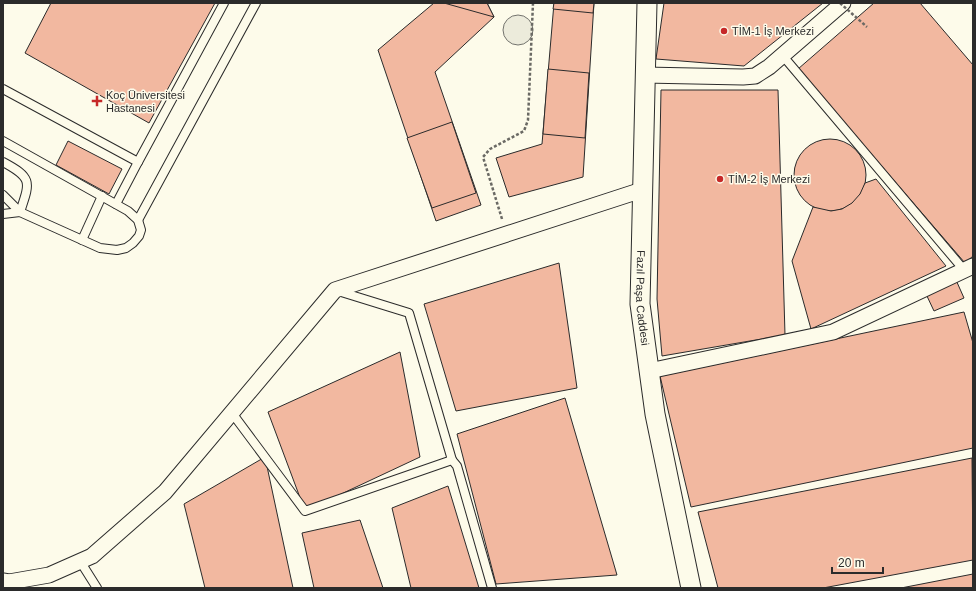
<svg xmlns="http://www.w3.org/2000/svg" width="976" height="591" font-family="Helvetica,sans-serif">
	<rect width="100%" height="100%" fill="#fdfbea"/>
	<circle fill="#ecebdb" stroke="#74746e" cx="518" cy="30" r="15"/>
	<g fill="#f2b8a0" stroke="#2b2b2b">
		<polygon points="51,3 215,3 149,123 25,53"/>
		<polygon points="434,3 487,3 494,17 435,72 481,205 436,221 378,50"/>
		<polygon points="444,3 487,3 494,17"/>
		<polygon points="554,3 594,3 583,177 509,197 496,158 542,144"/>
		<polygon points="554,3 594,3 593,13 553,9"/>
		<polygon points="664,3 823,3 744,66 656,59"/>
		<polygon points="874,3 920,3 973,65 973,256 965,263 798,69"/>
		<polygon points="548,69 589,73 585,138 543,134"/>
		<polygon points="661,90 778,90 785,335 662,356 657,299"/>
		<polygon points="452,122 476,193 432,208 407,138"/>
		<circle cx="830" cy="175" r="36"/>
		<polygon points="68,141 122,169 109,194 56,165"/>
		<polygon points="876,179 946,266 811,329 792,261 813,207 831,211 842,209 852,203 860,194 865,183"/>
		<polygon points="559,263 577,388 456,411 424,304"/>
		<polygon points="956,280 964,298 934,311 926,294"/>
		<polygon points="964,312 973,343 973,448 691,507 660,376"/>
		<polygon points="400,352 420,457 305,511 268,412"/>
		<polygon points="565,398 617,575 496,584 457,434"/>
		<polygon points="265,457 293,588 205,588 184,504"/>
		<polygon points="972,458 973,560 823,588 718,588 698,512"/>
		<polygon points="448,486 479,588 411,588 392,508"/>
		<polygon points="360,520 383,588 314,588 302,533"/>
		<polygon points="973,574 973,588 901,588"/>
	</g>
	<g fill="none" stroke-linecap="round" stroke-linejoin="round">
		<g stroke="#2b2b2b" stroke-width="10">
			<g id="service">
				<polyline points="783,56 964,270"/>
				<polyline points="3,89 138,162 116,204"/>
				<polyline points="3,141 128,211 138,220 141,230 139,236 133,243 126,248 117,250 100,248 20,212 3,195"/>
				<path d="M3,162c30,16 27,20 17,50"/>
				<polyline points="138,162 224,3"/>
				<polyline points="3,214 20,212"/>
				<polyline points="138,220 256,3"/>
				<polyline points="82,240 102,196"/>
				<polyline points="232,413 305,511 452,460 409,313 338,291"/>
				<polyline points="452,460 457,466 492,588"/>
				<polyline points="80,561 97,588"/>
			</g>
		</g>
		<g stroke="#2b2b2b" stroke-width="17">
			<g id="minor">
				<polyline points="644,75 743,77 755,76 769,67 843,3"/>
				<polyline points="649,371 833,332 973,266"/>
				<polyline points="3,581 9,582 49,575 92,556 165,492 335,290 642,190"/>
			</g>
		</g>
		<g stroke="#2b2b2b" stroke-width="21">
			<g id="tertiary">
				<path id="s1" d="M647,3l-7,301 15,110 36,174"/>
			</g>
		</g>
		<polyline stroke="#6a6964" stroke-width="2.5" stroke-dasharray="3 2" stroke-linecap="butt" points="502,219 483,157 490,149 524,131 528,120 533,3"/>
		<use href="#service" stroke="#fdfbea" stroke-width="8"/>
		<use href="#minor" stroke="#fdfbea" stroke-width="15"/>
		<use href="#tertiary" stroke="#fdfbea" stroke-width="19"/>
		<polyline stroke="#6a6964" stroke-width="2.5" stroke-dasharray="3 2" stroke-linecap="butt" points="840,3 867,27"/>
	</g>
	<g fill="#c62828" stroke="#fdfbea" stroke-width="1.5">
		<circle cx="724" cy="31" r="4"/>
		<path d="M95 95h4v4h4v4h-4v4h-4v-4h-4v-4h4z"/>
		<circle cx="720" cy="179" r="4"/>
	</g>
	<g text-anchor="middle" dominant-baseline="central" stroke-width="3" stroke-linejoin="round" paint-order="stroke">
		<g font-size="11" fill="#2b2b2b" stroke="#fdfbea" text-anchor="start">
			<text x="732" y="31">TİM-1 İş Merkezi</text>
			<text x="106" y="95">Koç Üniversitesi<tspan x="106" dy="13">Hastanesi</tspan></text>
			<text x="728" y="179">TİM-2 İş Merkezi</text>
		</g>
		<g font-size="11" fill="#2b2b2b" stroke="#fdfbea">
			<text stroke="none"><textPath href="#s1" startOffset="295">Fazıl Paşa Caddesi</textPath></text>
		</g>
	</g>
	<rect width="976" height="591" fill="none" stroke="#2b2b2b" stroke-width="8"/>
	<path d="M832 567v6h51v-6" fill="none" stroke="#2b2b2b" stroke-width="2"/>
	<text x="838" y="567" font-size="12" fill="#2b2b2b" stroke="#fdfbea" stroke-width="3" paint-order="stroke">20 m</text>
</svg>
